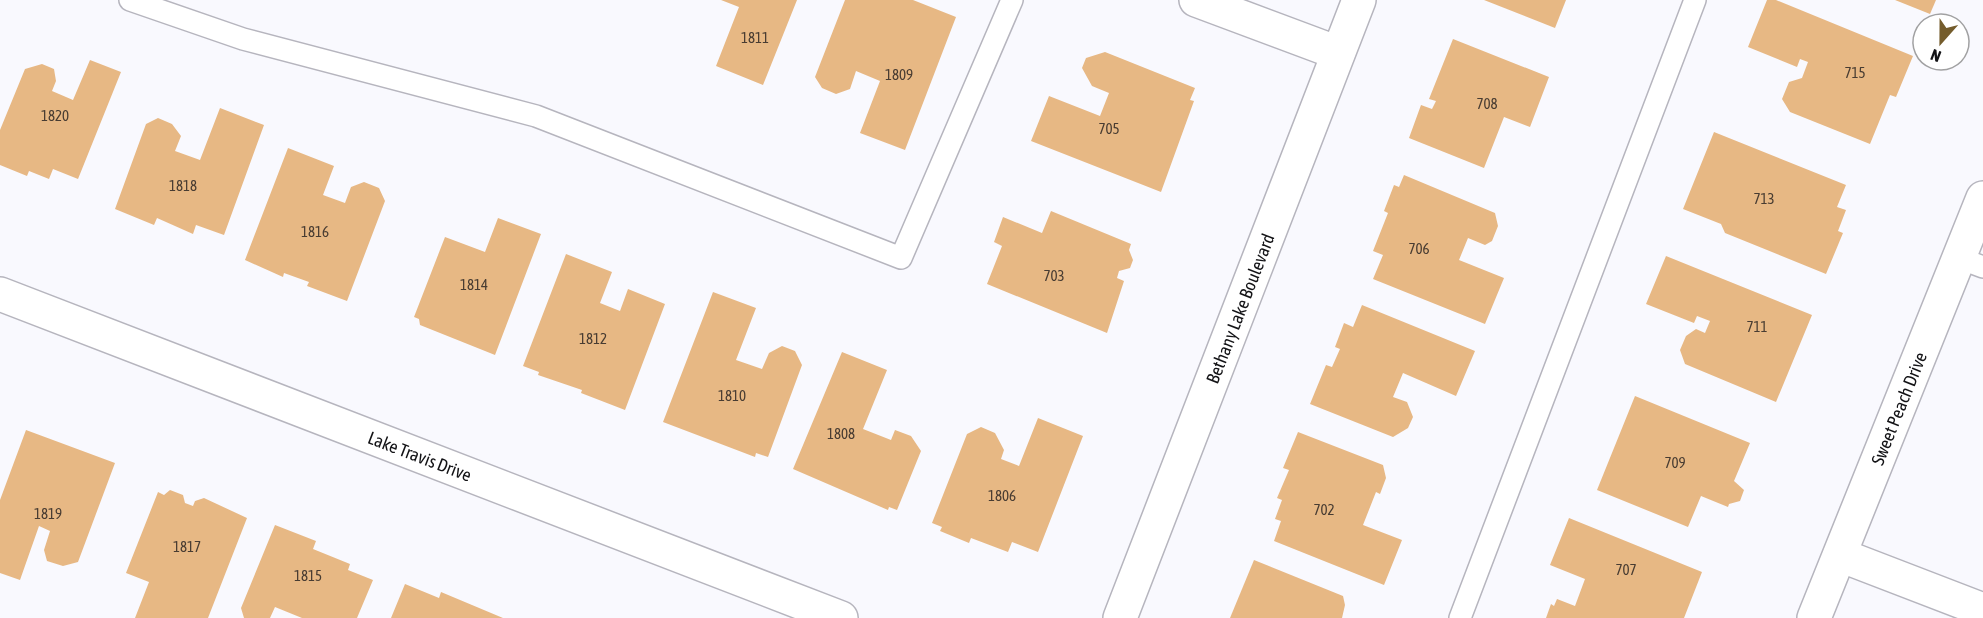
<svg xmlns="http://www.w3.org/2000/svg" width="1983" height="618" font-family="'Asap Condensed',sans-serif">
	<rect width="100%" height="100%" fill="#f9f9fe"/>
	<g fill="#e7b884">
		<polygon points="721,0 797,0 763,85 716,66 739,7"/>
		<polygon points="845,0 913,0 956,17 905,150 860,133 880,81 856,71 850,89 836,94 822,88 815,77"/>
		<polygon points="1484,0 1566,0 1555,28"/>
		<polygon points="1767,0 1776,0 1913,56 1896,97 1890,95 1870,144 1790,112 1782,99 1789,82 1802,78 1808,62 1800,59 1797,67 1748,47"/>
		<polygon points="1895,0 1936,0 1930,14"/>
		<polygon points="1453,39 1549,77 1530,127 1504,117 1484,168 1409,138 1421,105 1432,109 1436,101 1429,99"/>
		<polygon points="1105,52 1195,88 1190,100 1194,101 1161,192 1031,141 1049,96 1100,116 1109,93 1092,86 1082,68 1086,58"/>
		<polygon points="90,60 121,72 78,179 53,169 49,179 29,171 27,176 0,165 0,130 25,69 42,64 54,69 56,81 52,91 73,100"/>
		<polygon points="220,108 264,125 224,235 196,225 193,234 157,218 154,225 115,209 146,124 158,118 172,124 181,136 175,151 200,160"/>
		<polygon points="1714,132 1846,185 1837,207 1846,210 1838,231 1843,233 1826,274 1725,233 1721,224 1683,209"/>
		<polygon points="288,148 334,166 323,195 345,203 351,187 364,182 379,188 385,201 347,301 307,286 309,282 284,273 283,277 245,260"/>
		<polygon points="1404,175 1495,213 1498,226 1492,241 1485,245 1468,238 1459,260 1504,278 1485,324 1373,279 1383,255 1373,251 1388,213 1384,211 1394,185 1399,187"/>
		<polygon points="1051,211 1131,244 1129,250 1133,260 1130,268 1119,271 1117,278 1124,281 1107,333 987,284 1002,246 994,242 1003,217 1042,233"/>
		<polygon points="498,218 541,234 495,355 420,325 419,319 414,317 445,237 485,252"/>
		<polygon points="566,254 612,272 600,303 620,311 628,289 665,304 625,410 581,393 582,390 538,375 539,372 523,366"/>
		<polygon points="1666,256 1812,315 1776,402 1685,364 1680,350 1686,336 1696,329 1705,333 1710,321 1697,316 1694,323 1646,304"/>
		<polygon points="713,292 756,308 736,360 762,369 769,353 782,346 795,351 802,365 768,457 756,453 755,457 663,422"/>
		<polygon points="1362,305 1475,351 1456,396 1403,373 1393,397 1407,402 1413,417 1408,428 1393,437 1310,404 1326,365 1332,367 1340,349 1335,347 1344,323 1353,327"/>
		<polygon points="842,352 887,370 863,429 891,440 895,430 911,436 921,451 897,510 889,507 888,510 793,469"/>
		<polygon points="1635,396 1750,443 1734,481 1744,490 1740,501 1729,504 1728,507 1701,496 1688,527 1597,490"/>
		<polygon points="1038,418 1083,436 1038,552 1012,542 1008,552 971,538 969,543 940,531 942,527 932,523 967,434 981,427 995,433 1004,450 1001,459 1019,466"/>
		<polygon points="26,430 115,463 78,562 63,566 47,561 44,550 50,531 39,526 20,580 0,573 0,500"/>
		<polygon points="1298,432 1383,465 1386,478 1380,494 1376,492 1363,525 1402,540 1384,585 1274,541 1281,521 1275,519 1282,500 1277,498 1289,470 1283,468"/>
		<polygon points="170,490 183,495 185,503 193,506 195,501 204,498 247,518 208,618 135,618 149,582 126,573 158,492 164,495"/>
		<polygon points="1569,518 1702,572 1684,618 1546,618 1551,604 1554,606 1557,599 1575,606 1585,579 1550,565"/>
		<polygon points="275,525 316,541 313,549 350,564 348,570 373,580 357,618 302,618 275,607 270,618 244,618 241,608"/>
		<polygon points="1254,560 1343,596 1345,605 1342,618 1230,618"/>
		<polygon points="405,584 439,598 441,592 503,618 391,618"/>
	</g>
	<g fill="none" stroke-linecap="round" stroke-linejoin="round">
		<g stroke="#b6b5be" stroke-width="24">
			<g id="service">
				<polyline points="130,0 243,39 536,116 901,258 1012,0"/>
				<polyline points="1959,258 1983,267"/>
				<polyline points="1460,618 1695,0"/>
			</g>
		</g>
		<g stroke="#b6b5be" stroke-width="36">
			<g id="minor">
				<polyline points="1196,0 1338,53"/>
				<polyline points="1840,555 1983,610"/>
				<path id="s1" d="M1814,618l169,-420"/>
			</g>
		</g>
		<g stroke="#b6b5be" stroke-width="36">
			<g id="tertiary">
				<path id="s2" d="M0,294l841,324"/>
				<path id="s3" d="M1120,618l239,-618"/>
			</g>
		</g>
		<use href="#service" stroke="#fff" stroke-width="21"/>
		<use href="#minor" stroke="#fff" stroke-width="33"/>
		<use href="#tertiary" stroke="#fff" stroke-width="33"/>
	</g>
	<g text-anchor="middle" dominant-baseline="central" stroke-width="6" stroke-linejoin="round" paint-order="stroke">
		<g font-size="15" fill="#483c32">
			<text x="755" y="37">1811</text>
			<text x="1855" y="72">715</text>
			<text x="899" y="74">1809</text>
			<text x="1487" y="103">708</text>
			<text x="55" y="115">1820</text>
			<text x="1109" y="128">705</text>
			<text x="183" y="185">1818</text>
			<text x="1764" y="198">713</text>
			<text x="315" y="231">1816</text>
			<text x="1419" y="248">706</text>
			<text x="1054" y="275">703</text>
			<text x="474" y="284">1814</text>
			<text x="1757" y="326">711</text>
			<text x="593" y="338">1812</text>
			<text x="732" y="395">1810</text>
			<text x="841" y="433">1808</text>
			<text x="1675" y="462">709</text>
			<text x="1002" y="495">1806</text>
			<text x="1324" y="509">702</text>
			<text x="48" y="513">1819</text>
			<text x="187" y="546">1817</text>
			<text x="1626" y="569">707</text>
			<text x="308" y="575">1815</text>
		</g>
		<g font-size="18" fill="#131316" stroke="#fff">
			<text stroke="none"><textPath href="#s3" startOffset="332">Bethany Lake Boulevard</textPath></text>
			<text stroke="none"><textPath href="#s1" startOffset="226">Sweet Peach Drive</textPath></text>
			<text stroke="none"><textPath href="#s2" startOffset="450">Lake Travis Drive</textPath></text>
		</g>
	</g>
	<g transform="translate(1941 42) rotate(201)"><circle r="28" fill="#ffffff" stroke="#a1a1a2" stroke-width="1.5"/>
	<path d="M0-4.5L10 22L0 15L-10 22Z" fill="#745c2c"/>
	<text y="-9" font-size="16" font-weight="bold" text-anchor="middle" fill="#131316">N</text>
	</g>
</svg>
